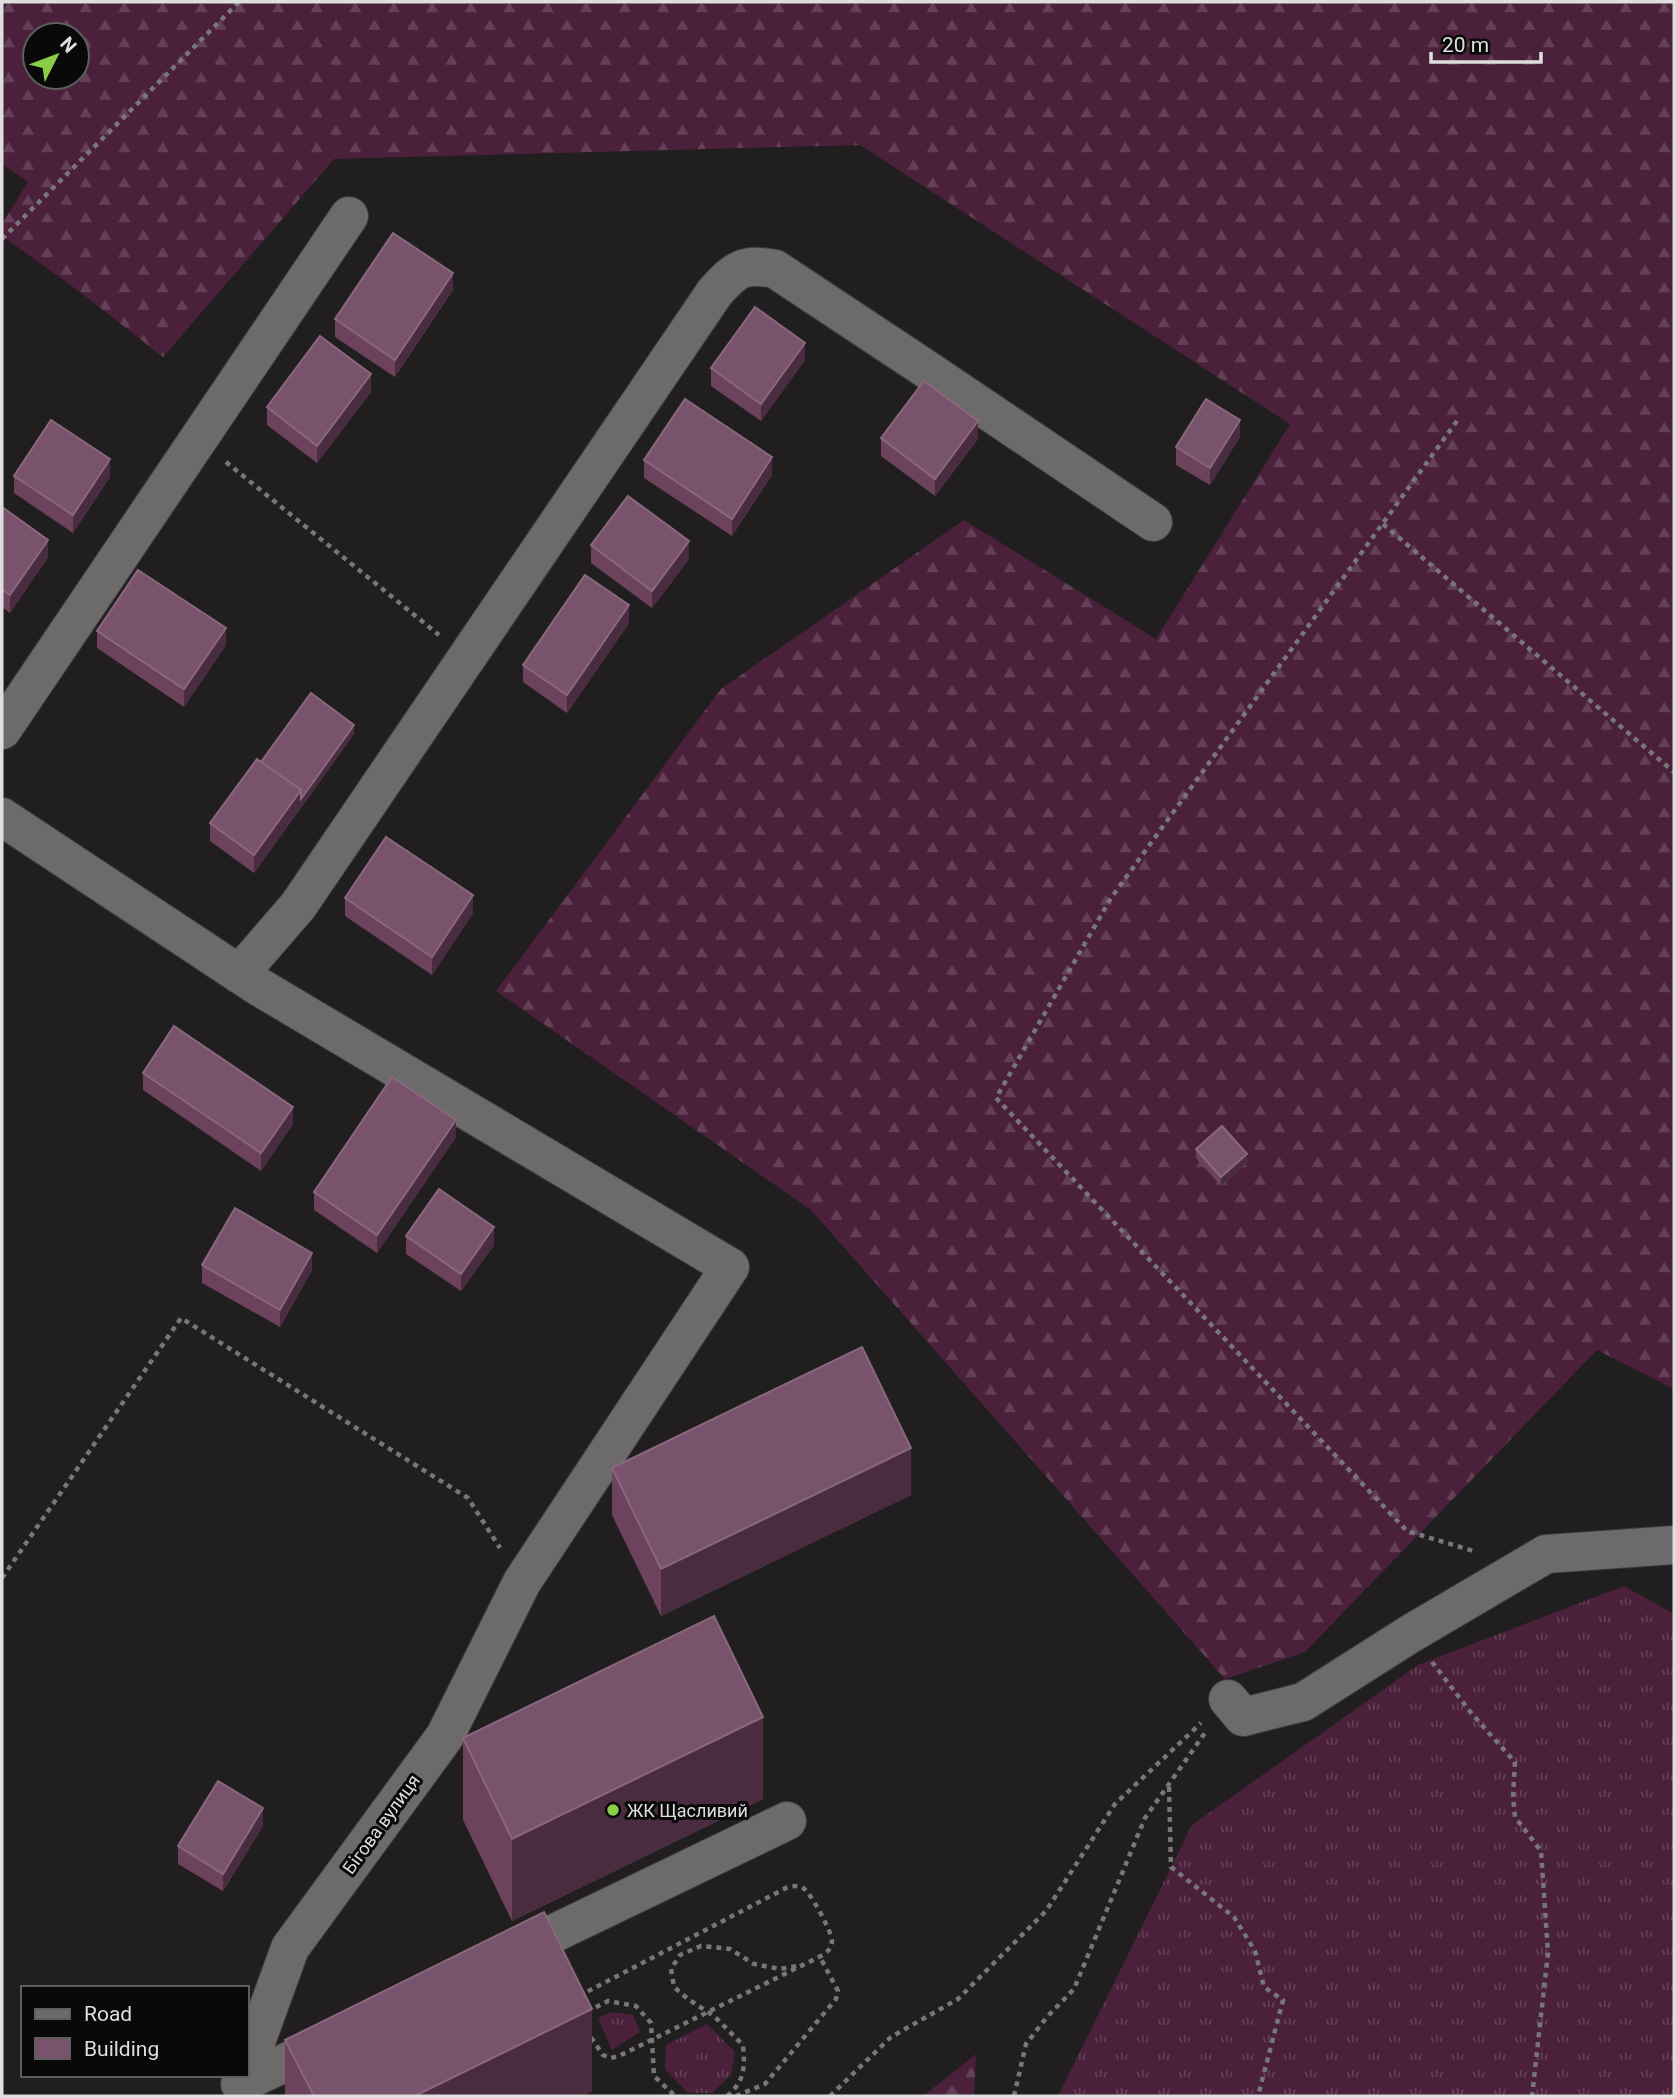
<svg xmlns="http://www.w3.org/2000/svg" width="1676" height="2098" font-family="Roboto,sans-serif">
	<defs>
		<pattern id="grass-tufts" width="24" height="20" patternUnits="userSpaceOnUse" patternTransform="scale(1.75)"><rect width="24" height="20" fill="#4a203b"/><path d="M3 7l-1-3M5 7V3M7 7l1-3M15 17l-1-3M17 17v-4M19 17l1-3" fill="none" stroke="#644057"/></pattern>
		<pattern id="forest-firs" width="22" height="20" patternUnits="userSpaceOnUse" patternTransform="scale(1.75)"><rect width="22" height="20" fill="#4a203b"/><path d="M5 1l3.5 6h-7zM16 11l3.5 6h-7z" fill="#644057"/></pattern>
	</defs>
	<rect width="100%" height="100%" fill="#211e20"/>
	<g fill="url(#grass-tufts)">
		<polygon points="1624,1586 1674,1614 1674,2096 1058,2096 1192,1825 1418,1665"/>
		<polygon points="612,2012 633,2015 640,2032 612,2050 598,2018"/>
		<polygon points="707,2024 735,2052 731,2075 712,2093 688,2093 665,2069 666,2045"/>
	</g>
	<g fill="url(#forest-firs)" fill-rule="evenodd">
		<path d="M2,2h1672v1387l-77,-39 -292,302 -80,27 -414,-469 -315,-219 225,-302 243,-169 192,119 134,-215 -430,-279 -526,14 -171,198 -87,-68 -74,-53v-12l26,-42 -26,-18zM35,35h42v42h-42z"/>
		<polygon points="976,2054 974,2096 923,2096"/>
	</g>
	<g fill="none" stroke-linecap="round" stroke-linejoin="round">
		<g stroke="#3d3b3c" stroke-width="40">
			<g id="minor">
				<polyline points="2,730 349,216"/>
				<polyline points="2,817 256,985 730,1267 522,1582 445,1736 290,1948 247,2067"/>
				<path d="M239,974l59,-68 417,-614c21,-23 28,-29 60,-23l145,96 233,157"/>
				<polyline points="1228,1699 1243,1717 1303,1702 1410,1634 1546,1554 1674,1545"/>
				<polyline points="509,1955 787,1821"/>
				<polyline points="240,2084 331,2041"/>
			</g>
		</g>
		<g stroke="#787678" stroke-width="4.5" stroke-dasharray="5 5" stroke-linecap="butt">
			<polyline points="2,239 239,2"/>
			<polyline points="1457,421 1111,898 996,1098 1407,1531 1477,1552"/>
			<polyline points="226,462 439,635"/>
			<polyline points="1383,524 1674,772"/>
			<polyline points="2,1578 181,1318 468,1498 500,1548"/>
			<polyline points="1432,1662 1472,1714 1515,1762 1513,1797 1515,1817 1541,1851 1548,1953 1532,2096"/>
			<polyline points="1169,1787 1171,1867 1234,1917 1255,1951 1264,1987 1283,2000 1258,2096"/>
			<path d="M579,1996l207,-108c6,-2 12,-3 17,0 8,5 29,44 29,53 0,7 -4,10 -9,14l-204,101 -8,2 -8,-3 -13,-19"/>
			<polyline points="587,2012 608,2001 636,2006 651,2023 654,2076 675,2096"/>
			<path d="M727,2096c18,-15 18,-29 16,-51l-29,-29 -26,-17 -14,-12 -3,-18 9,-14 21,-9 29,3 24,15 26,5 17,-3"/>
			<polyline points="736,2096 765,2084 836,1999 838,1991 820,1957"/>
			<polyline points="830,2096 891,2037 958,1999 1046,1911 1115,1804 1201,1723"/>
			<polyline points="1014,2096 1026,2044 1047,2017 1074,1989 1145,1818 1207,1730"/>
		</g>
		<use href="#minor" stroke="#6d6a6b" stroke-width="38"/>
	</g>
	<g fill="#6d425d">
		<polygon points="453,290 395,377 335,337 335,319"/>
		<polygon points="805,360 761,421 711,386 711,368"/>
		<polygon points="371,392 317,463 267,425 267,407"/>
		<polygon points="1240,437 1210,485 1176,465 1176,447"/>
		<polygon points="881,438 978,439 935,496 881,456"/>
		<polygon points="644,460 772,475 732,536 644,478"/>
		<polygon points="14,476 110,477 73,533 14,493"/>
		<polygon points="2,507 48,557 10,613 2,607"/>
		<polygon points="591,545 689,559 652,608 591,563"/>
		<polygon points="629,623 567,713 523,682 523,665"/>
		<polygon points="97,631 226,645 184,707 97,648"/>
		<polygon points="354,734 254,873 210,841 210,823 261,762"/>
		<polygon points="345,898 473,913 432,975 345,916"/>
		<polygon points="143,1073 293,1124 261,1171 143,1090"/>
		<polygon points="456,1137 377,1253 314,1210 314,1192"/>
		<polygon points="1196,1149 1247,1163 1221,1186 1196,1158"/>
		<polygon points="406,1236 494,1245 461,1291 406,1254"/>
		<polygon points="202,1265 312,1270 280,1327 202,1283"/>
		<polygon points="612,1468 911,1495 661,1616 612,1515"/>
		<polygon points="463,1738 763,1799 512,1921 463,1820"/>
		<polygon points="263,1826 223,1891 178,1864 178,1846"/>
		<polygon points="285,2040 592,2091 581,2096 285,2096"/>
	</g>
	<g fill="#492c3f">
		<polygon points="453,273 453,290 395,377 395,360"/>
		<polygon points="805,343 805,360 761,421 761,404"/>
		<polygon points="371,374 371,392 317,463 317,446"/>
		<polygon points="1240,420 1240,437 1210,485 1210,468"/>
		<polygon points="978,421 978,439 935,496 935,479"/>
		<polygon points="772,457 772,475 732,536 732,519"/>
		<polygon points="110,459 110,477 73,533 73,515"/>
		<polygon points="48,540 48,557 10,613 10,595"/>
		<polygon points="689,541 689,559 652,608 652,591"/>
		<polygon points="629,605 629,623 567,713 567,695"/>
		<polygon points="226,628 226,645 184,707 184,689"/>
		<polygon points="354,725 354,734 254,873 254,855 301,790"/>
		<polygon points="473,895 473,913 432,975 432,957"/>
		<polygon points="293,1107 293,1124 261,1171 261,1153"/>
		<polygon points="456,1120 456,1137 377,1253 377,1235"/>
		<polygon points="1247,1154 1247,1163 1221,1186 1221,1177"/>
		<polygon points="494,1227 494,1245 461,1291 461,1274"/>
		<polygon points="312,1253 312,1270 280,1327 280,1310"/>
		<polygon points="911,1448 911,1495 661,1616 661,1569"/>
		<polygon points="763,1717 763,1799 512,1921 512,1839"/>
		<polygon points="263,1808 263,1826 223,1891 223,1874"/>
		<polygon points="592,2009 592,2091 581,2096 415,2096"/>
	</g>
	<g fill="#79536b" stroke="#89687d" stroke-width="2">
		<polygon points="393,233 453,273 395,360 335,319"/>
		<polygon points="755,307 805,343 761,404 711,368"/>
		<polygon points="320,336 371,374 317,446 267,407"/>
		<polygon points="924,381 978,421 935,479 881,438"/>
		<polygon points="685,399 772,457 732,519 644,460"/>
		<polygon points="1206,399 1240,420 1210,468 1176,447"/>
		<polygon points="51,420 110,459 73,515 14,476"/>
		<polygon points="628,496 689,541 652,591 591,545"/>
		<polygon points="2,507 48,540 10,595 2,590"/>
		<polygon points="138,570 226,628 184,689 97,631"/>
		<polygon points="585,575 629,605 567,695 523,665"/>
		<polygon points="311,693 354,725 301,799 301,790 261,762"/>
		<polygon points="257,759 301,790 254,855 210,823"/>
		<polygon points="386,837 473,895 432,957 345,898"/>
		<polygon points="174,1026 293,1107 261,1153 143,1073"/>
		<polygon points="392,1077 456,1120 377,1235 314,1192"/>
		<polygon points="1222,1126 1247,1154 1221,1177 1196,1149"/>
		<polygon points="439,1189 494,1227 461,1274 406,1236"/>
		<polygon points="235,1208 312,1253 280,1310 202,1265"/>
		<polygon points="862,1347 911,1448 661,1569 612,1468"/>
		<polygon points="714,1616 763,1717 512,1839 463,1738"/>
		<polygon points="218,1781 263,1808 223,1874 178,1846"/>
		<polygon points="544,1912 592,2009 415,2096 314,2096 285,2040"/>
	</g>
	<circle fill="#8ace48" stroke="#0a0909" stroke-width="2.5" cx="613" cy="1810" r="7"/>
	<g text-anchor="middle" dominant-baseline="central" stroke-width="6" stroke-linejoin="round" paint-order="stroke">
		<g font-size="18" fill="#dfdedf" stroke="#0a0909" text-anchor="start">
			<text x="627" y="1810">ЖК Щасливий</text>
		</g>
		<g font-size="18" fill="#dfdedf" stroke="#0a0909">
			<text transform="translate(381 1824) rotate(-54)">Бігова вулиця</text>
		</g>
	</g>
	<rect width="1676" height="2098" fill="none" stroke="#dfdedf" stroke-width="7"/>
	<rect x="21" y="1986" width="228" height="91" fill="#0a0909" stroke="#5f5e5f" stroke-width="2"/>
	<rect x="35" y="2009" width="35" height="10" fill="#6d6a6b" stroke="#5f5e5f" stroke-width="2"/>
	<text x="84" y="2021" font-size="21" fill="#dfdedf">Road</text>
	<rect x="35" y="2038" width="35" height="21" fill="#79536b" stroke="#5f5e5f" stroke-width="2"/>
	<text x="84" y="2056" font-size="21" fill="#dfdedf">Building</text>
	<g transform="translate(56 56) rotate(48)"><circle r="33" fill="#0a0909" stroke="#5f5e5f" stroke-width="2"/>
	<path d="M0-5L12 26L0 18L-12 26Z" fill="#8ace48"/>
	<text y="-10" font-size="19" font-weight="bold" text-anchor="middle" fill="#dfdedf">N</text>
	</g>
	<path d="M1431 52v10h110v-10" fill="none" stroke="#dfdedf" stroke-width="3.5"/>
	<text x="1442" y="52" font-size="21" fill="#dfdedf" stroke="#0a0909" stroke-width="5" paint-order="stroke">20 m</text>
</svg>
